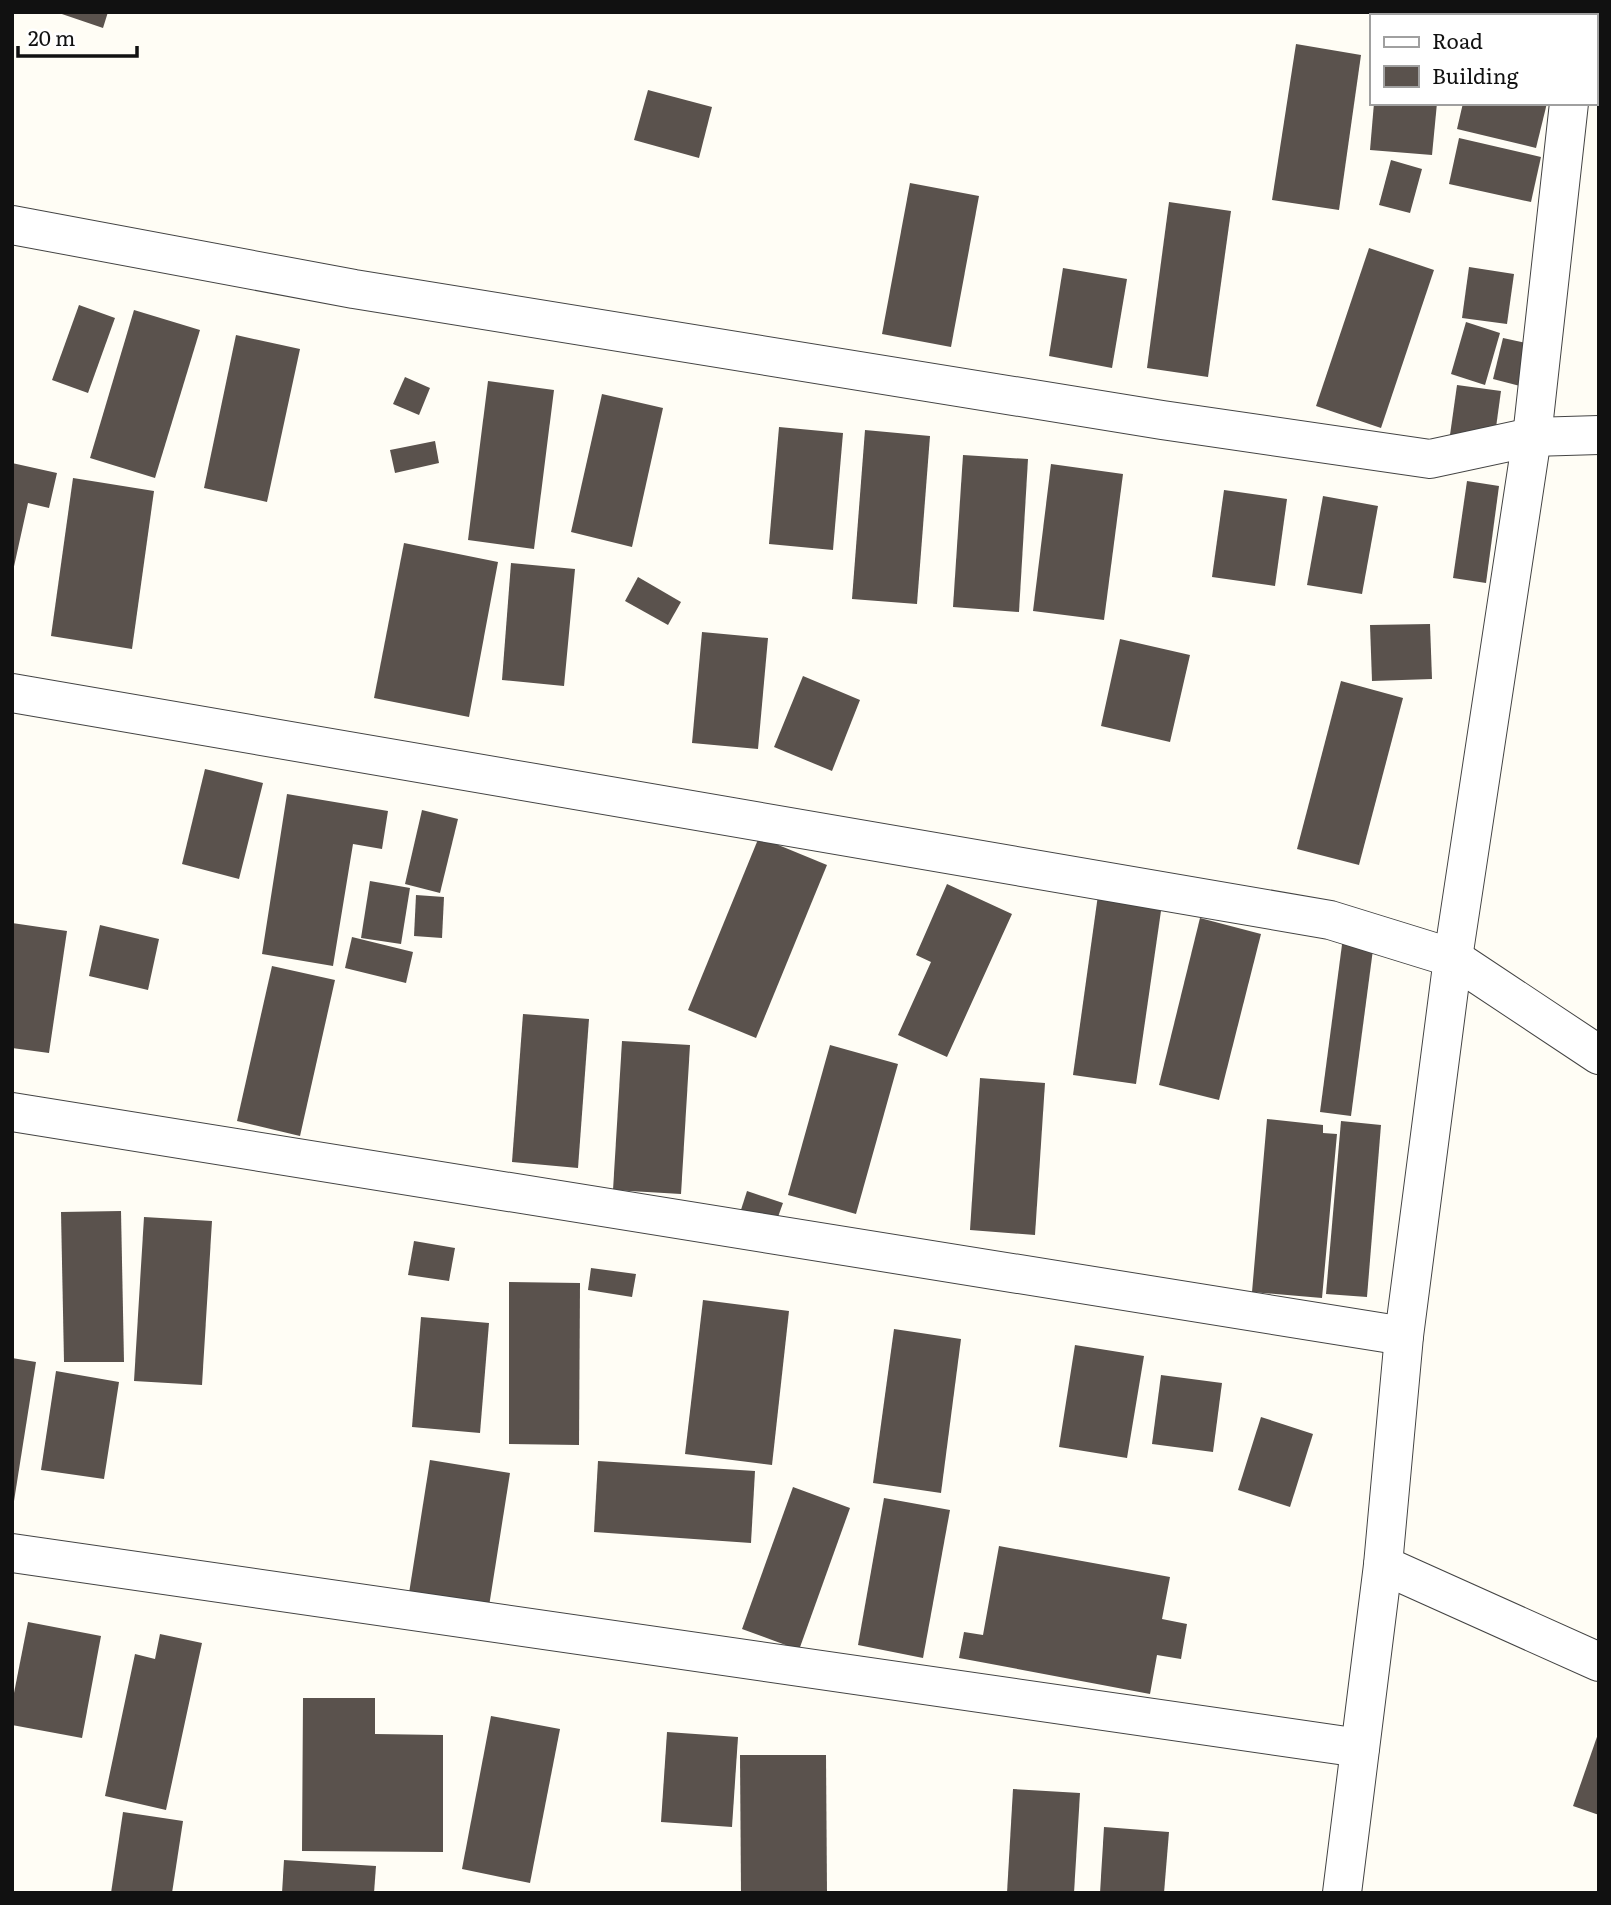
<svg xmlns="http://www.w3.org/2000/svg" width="1611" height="1905" font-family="Literata,serif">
	<rect width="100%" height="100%" fill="#fffdf5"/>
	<g fill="#5a524d">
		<polygon points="56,12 108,12 103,28"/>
		<polygon points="1296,44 1361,55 1339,210 1272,200"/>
		<polygon points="648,90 712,107 699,158 634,140"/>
		<polygon points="1374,103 1437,103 1432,155 1370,150"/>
		<polygon points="1463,103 1547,103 1536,148 1457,129"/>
		<polygon points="1459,138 1541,157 1531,202 1449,184"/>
		<polygon points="1391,160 1422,169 1410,213 1379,205"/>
		<polygon points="910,183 979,196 951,347 882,334"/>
		<polygon points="1169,202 1231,211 1208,377 1147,368"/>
		<polygon points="1369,248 1434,270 1381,428 1316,406"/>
		<polygon points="1469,267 1514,274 1507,324 1462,318"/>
		<polygon points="1063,268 1127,279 1112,368 1049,356"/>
		<polygon points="79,305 115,318 88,393 52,380"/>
		<polygon points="134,310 200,330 155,478 90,458"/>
		<polygon points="1466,322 1500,333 1485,385 1451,374"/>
		<polygon points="236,335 300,349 267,502 204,488"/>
		<polygon points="1503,338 1530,344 1520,386 1493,379"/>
		<polygon points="405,377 430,388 419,415 393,404"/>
		<polygon points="488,381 554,390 534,549 468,540"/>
		<polygon points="1457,385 1501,391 1494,442 1450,435"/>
		<polygon points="602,394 663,408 632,547 571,532"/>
		<polygon points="779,427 843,433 833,550 769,544"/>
		<polygon points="865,430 930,436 917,604 852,599"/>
		<polygon points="435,441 439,463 395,473 390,450"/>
		<polygon points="963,455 1028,459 1019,612 953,607"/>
		<polygon points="12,463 57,473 49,508 28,503 13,571"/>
		<polygon points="1051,464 1123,474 1104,620 1033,611"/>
		<polygon points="73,478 154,491 132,649 51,636"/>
		<polygon points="1467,481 1499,486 1486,583 1453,578"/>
		<polygon points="1224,490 1287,499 1275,586 1212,577"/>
		<polygon points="1323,496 1378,506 1362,594 1307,585"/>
		<polygon points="404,543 498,562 469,717 374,698"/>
		<polygon points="511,563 575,569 564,686 502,680"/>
		<polygon points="638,577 681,602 668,625 625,601"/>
		<polygon points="1430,624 1432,679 1372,681 1370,625"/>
		<polygon points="702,632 768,638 758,749 692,743"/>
		<polygon points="1120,639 1190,655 1170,742 1101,726"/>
		<polygon points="803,676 860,700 832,771 774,747"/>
		<polygon points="1341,681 1403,698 1359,865 1297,849"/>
		<polygon points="205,769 263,783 239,879 182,864"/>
		<polygon points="287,794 388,811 382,849 353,844 333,966 262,954"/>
		<polygon points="422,810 458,819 440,893 405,884"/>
		<polygon points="759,837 827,865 756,1038 688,1010"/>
		<polygon points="370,881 410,888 401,944 361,938"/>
		<polygon points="947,884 1012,914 947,1057 898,1035 931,962 916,955"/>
		<polygon points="416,895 444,897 442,938 414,936"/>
		<polygon points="1098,895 1162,904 1136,1084 1073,1075"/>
		<polygon points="1200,918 1261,934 1219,1100 1159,1085"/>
		<polygon points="12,923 67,931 49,1053 12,1048"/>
		<polygon points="100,925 159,939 148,990 89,976"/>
		<polygon points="352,937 413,952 406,983 345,968"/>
		<polygon points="1343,937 1374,942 1351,1116 1320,1112"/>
		<polygon points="272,966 335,980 300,1136 237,1121"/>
		<polygon points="523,1014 589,1019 578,1168 512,1162"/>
		<polygon points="622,1041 690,1045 681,1194 613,1190"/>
		<polygon points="830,1045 898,1064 856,1214 788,1195"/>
		<polygon points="980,1078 1045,1083 1035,1235 970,1230"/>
		<polygon points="1267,1119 1323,1125 1323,1133 1337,1134 1322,1298 1252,1292"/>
		<polygon points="1341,1121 1381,1125 1367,1297 1326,1294"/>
		<polygon points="747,1191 783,1203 774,1228 739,1216"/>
		<polygon points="121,1211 124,1362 64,1362 61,1212"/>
		<polygon points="144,1217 212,1221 202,1385 134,1381"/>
		<polygon points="414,1241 455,1248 449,1281 408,1275"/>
		<polygon points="591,1268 636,1274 632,1297 588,1290"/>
		<polygon points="509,1282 580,1283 579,1445 509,1444"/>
		<polygon points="703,1300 789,1311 772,1465 685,1454"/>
		<polygon points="421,1317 489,1323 480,1433 412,1427"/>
		<polygon points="894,1329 961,1339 941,1493 873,1483"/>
		<polygon points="1075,1345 1144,1356 1127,1458 1059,1447"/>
		<polygon points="12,1358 36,1362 14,1501 12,1501"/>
		<polygon points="56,1371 119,1382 104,1479 41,1470"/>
		<polygon points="1161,1375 1222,1383 1213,1452 1152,1444"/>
		<polygon points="1261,1417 1313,1434 1290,1507 1238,1490"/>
		<polygon points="430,1460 510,1473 487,1619 407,1606"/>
		<polygon points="598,1461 755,1471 751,1543 594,1532"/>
		<polygon points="793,1487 850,1508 799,1650 742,1629"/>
		<polygon points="884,1498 950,1510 923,1658 858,1645"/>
		<polygon points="999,1546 1170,1577 1162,1619 1187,1624 1181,1659 1157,1655 1150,1694 959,1658 964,1632 983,1635"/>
		<polygon points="28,1622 101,1636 82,1738 12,1725 12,1703"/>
		<polygon points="160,1634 202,1643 166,1810 105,1796 135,1654 155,1659"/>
		<polygon points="303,1698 375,1698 375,1734 443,1735 443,1852 302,1851"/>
		<polygon points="491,1716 560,1729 530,1883 462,1869"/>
		<polygon points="1599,1731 1599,1815 1573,1806"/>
		<polygon points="667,1732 738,1737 732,1827 661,1822"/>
		<polygon points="740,1755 826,1755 827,1893 741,1893"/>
		<polygon points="1013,1789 1080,1793 1074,1893 1007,1893"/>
		<polygon points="123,1812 183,1821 172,1893 111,1893"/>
		<polygon points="1104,1827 1169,1832 1164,1893 1100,1893"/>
		<polygon points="284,1860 376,1866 374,1893 282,1893"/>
	</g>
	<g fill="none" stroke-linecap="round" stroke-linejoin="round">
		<g stroke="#444" stroke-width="40">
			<g id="minor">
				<polyline points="1482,12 1490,16"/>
				<polyline points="1576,16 1577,12"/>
				<polyline points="12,225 354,289 1162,420 1430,459 1532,437 1599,435"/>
				<polyline points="12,693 1330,920 1453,958 1599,1055"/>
				<polyline points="12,1112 1404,1336"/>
				<polyline points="12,1553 1360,1748"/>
				<polyline points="1383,1565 1599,1662"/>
				<polyline points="1342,1893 1383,1565 1404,1336 1453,958 1532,437 1569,103"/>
			</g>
		</g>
		<use href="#minor" stroke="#fff" stroke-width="38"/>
	</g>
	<rect width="1611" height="1905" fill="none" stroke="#111111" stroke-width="28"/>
	<rect x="1370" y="14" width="228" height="91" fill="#ffffff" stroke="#a0a0a0" stroke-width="2"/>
	<rect x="1384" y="37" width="35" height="10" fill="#ffffff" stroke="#a0a0a0" stroke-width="2"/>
	<text x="1432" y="49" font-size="21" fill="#111111">Road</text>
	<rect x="1384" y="66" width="35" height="21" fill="#5a524d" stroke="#a0a0a0" stroke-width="2"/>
	<text x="1432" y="84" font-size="21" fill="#111111">Building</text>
	<path d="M18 46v10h119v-10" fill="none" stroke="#111111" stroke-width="3.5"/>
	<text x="28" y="46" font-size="21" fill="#111111" stroke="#ffffff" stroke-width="5" paint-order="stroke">20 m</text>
</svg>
